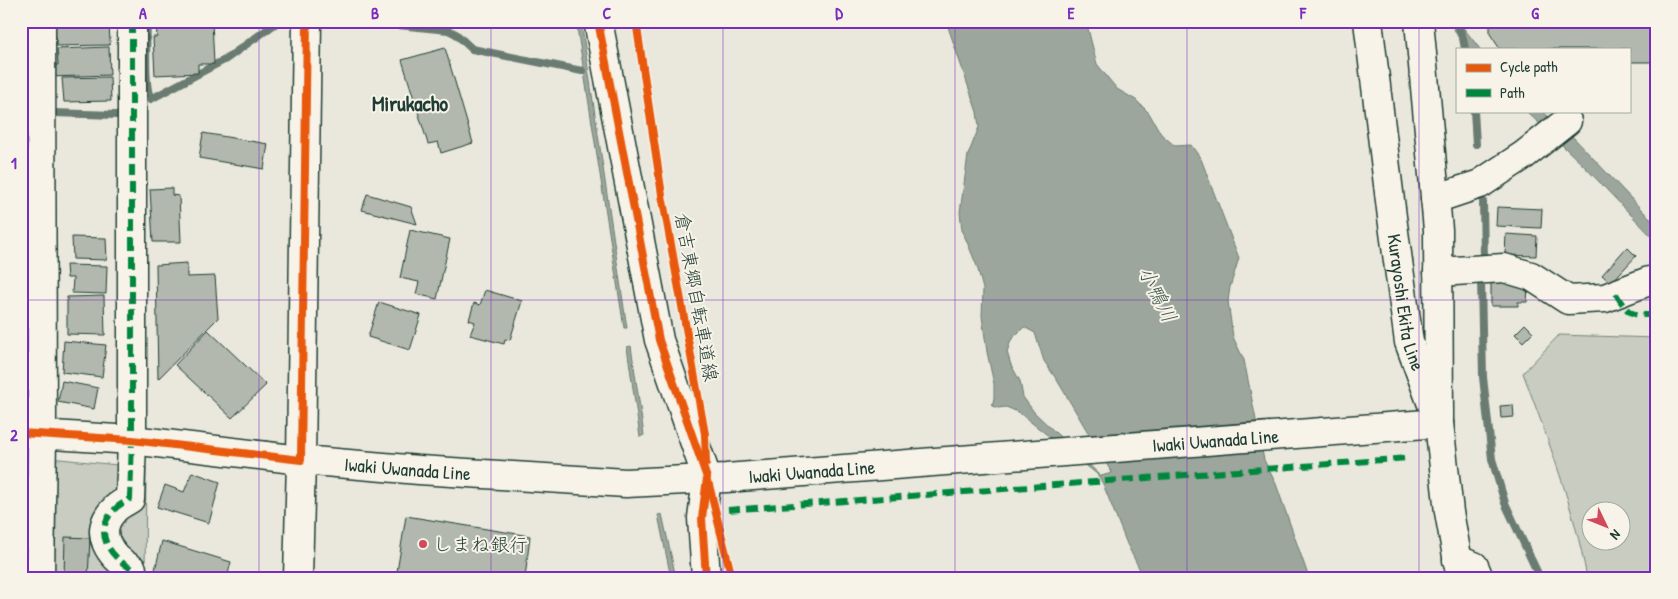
<svg xmlns="http://www.w3.org/2000/svg" width="1678" height="599" font-family="'Patrick Hand','Klee One',sans-serif">
	<rect width="100%" height="100%" fill="#eae8dd"/>
	<filter id="ink" filterUnits="userSpaceOnUse"><feTurbulence type="fractalNoise" baseFrequency=".02" numOctaves="2"/><feDisplacementMap in="SourceGraphic" scale="10" xChannelSelector="R" yChannelSelector="G"/><feConvolveMatrix kernelMatrix="1 2 1 2 8 2 1 2 1" color-interpolation-filters="sRGB"/></filter>
	<g filter="url(#ink)">
		<g fill="#c8ccc1" stroke="#74847a" fill-rule="evenodd">
			<path d="M1559,335l98,3v240h-70c-13,-71 -39,-138 -64,-205zM1590,512h30v30h-30z"/>
			<polygon points="51,458 146,468 145,578 47,578"/>
		</g>
		<g fill="#9ca69c" stroke="#6a7c72" fill-rule="evenodd">
			<polygon points="21,21 26,21 26,210 21,214"/>
			<polygon points="576,21 581,21 627,328 624,328"/>
			<path d="M946,21h140l11,43 11,14 9,11 19,11 13,13 12,21 14,12 16,-1 10,14 38,99 -9,29 -2,14 5,36 11,23 20,100 12,24 33,94h-165l-17,-34 -24,-60 -6,-10 -79,-62 -12,-5 -8,1 -6,-2 2,-8v-14l-7,-32 -5,-36 1,-27 -6,-23 -15,-36 -2,-18 8,-57 11,-28 -2,-15zM1024,327l11,6 9,28 13,19 55,93 -11,3 -67,-64 -11,-15 -3,-16 -9,-16 -4,-13 4,-12z"/>
			<polygon points="1450,21 1461,21 1462,26 1480,49 1468,49 1459,39"/>
			<polygon points="1526,111 1542,111 1574,138 1657,226 1657,242 1583,165"/>
			<polygon points="21,247 27,252 27,400 23,451 21,504"/>
			<polygon points="631,346 644,435 640,437 627,347"/>
			<polygon points="662,514 676,578 671,578 658,515"/>
		</g>
		<g fill="none" stroke-linecap="round" stroke-linejoin="round">
			<g stroke="#6a7c72" stroke-width="8">
				<path d="M147,21c0,17 -4,65 4,78l75,-40 53,-38"/>
				<polyline points="358,21 448,30 456,34 472,49 582,71"/>
				<polyline points="1456,21 1463,38 1465,49"/>
				<polyline points="1474,111 1476,144"/>
				<polyline points="53,113 115,115"/>
				<polyline points="1483,202 1484,260"/>
				<polyline points="1481,280 1483,377 1492,459 1505,503 1540,578"/>
			</g>
		</g>
		<g fill="#b2b8ae" stroke="#1f3d34">
			<polygon points="52,21 109,21 110,45 53,46"/>
			<polygon points="156,21 212,21 214,64 198,64 198,73 155,75 153,37 157,37"/>
			<polygon points="1490,21 1657,21 1657,62 1629,62 1629,49 1500,49 1490,34"/>
			<polygon points="109,47 110,75 49,77 49,65 58,65 57,49"/>
			<polygon points="445,48 473,143 441,153 438,142 428,144 402,60"/>
			<polygon points="110,77 111,101 64,102 62,78"/>
			<polygon points="203,133 268,144 264,169 199,158"/>
			<polygon points="172,188 172,195 179,196 181,242 153,242 150,189"/>
			<polygon points="367,194 411,207 417,224 362,210"/>
			<polygon points="1497,207 1542,209 1541,228 1496,226"/>
			<polygon points="410,230 450,239 437,299 416,294 419,282 400,278"/>
			<polygon points="1506,234 1537,236 1536,256 1505,255"/>
			<polygon points="72,237 106,238 107,260 73,259"/>
			<polygon points="1627,247 1636,256 1611,283 1602,275"/>
			<polygon points="187,263 187,277 215,276 218,318 158,379 156,265"/>
			<polygon points="66,265 107,266 106,294 72,293 73,278 67,278"/>
			<polygon points="1491,278 1521,279 1521,287 1528,287 1527,302 1518,302 1518,306 1491,306"/>
			<polygon points="485,290 522,301 510,340 505,339 504,344 470,335 475,322 469,320 474,303 480,305"/>
			<polygon points="104,296 105,335 67,334 67,297"/>
			<polygon points="379,302 421,315 410,350 368,337"/>
			<polygon points="1525,324 1533,332 1523,342 1515,334"/>
			<polygon points="208,330 266,385 232,418 175,365"/>
			<polygon points="64,341 106,345 102,377 62,372"/>
			<polygon points="62,381 98,388 94,409 58,402"/>
			<polygon points="1513,405 1514,417 1501,418 1500,406"/>
			<polygon points="192,472 220,482 209,523 157,507 165,485 184,492"/>
			<polygon points="406,516 530,536 525,578 396,578"/>
			<polygon points="65,537 90,538 88,578 64,578"/>
			<polygon points="162,541 231,562 227,578 153,578"/>
		</g>
		<g fill="none" stroke-linecap="round" stroke-linejoin="round">
			<g stroke="#1f3d34" stroke-width="31">
				<g id="minor">
					<path d="M132,21v419l-2,59c-5,3 -12,6 -16,11 -22,22 -4,47 18,59v9"/>
					<polyline points="598,21 659,340 707,478 702,518 706,578"/>
					<polyline points="1419,21 1438,230 1439,419"/>
					<polyline points="1435,199 1480,184 1524,155 1567,121"/>
					<polyline points="1438,272 1504,268 1531,276 1568,300 1605,298 1649,281 1657,281"/>
					<polyline points="21,433 132,440 301,460 307,21"/>
					<polyline points="1457,560 1474,566 1479,578"/>
					<polyline points="40,578 42,435 41,21"/>
				</g>
			</g>
			<g stroke="#1f3d34" stroke-width="31">
				<g id="major">
					<path id="s1" d="M1368,21l24,196 17,125 30,81 10,89 12,66"/>
					<path id="s2" d="M298,578l3,-118 118,10 207,13 100,-5 713,-55"/>
				</g>
			</g>
			<use href="#minor" stroke="#f7f3e8" stroke-width="28"/>
			<use href="#major" stroke="#f7f3e8" stroke-width="28"/>
			<g stroke="#00873e" stroke-width="6" stroke-dasharray="12 6" stroke-linecap="butt">
				<path d="M132,21v419l-2,59c-5,3 -12,6 -16,11 -22,22 -4,47 18,59v9"/>
				<path d="M1616,294c14,23 15,21 41,21"/>
				<polyline points="728,510 1408,458"/>
			</g>
			<g stroke="#f7f3e8" stroke-width="11">
				<g id="cycleway">
					<polyline points="598,21 659,340 707,478 702,518 706,578"/>
					<polyline points="636,21 662,195 705,434 706,463"/>
					<polyline points="21,433 132,440 301,460 307,21"/>
					<polyline points="709,485 732,578"/>
				</g>
			</g>
			<use href="#cycleway" stroke="#e8590c" stroke-width="8"/>
		</g>
	</g>
	<path fill="none" stroke="#7b2cbf" stroke-width="1" stroke-opacity="0.55" d="M259,21v557M491,21v557M723,21v557M955,21v557M1187,21v557M1419,21v557M21,300h1636"/>
	<circle fill="#d1495b" stroke="#f7f3e8" stroke-width="2" cx="423" cy="544" r="5"/>
	<g text-anchor="middle" dominant-baseline="central" stroke-width="4" stroke-linejoin="round" paint-order="stroke">
		<g font-size="19" fill="#1f3d34" stroke="#f7f3e8">
			<text transform="translate(697 297) rotate(80)">倉吉東郷自転車道線</text>
			<text stroke="none"><textPath href="#s1" startOffset="284">Kurayoshi Ekita Line</textPath></text>
			<text stroke="none"><textPath href="#s2" startOffset="1035">Iwaki Uwanada Line</textPath></text>
			<text stroke="none"><textPath href="#s2" startOffset="225">Iwaki Uwanada Line</textPath></text>
			<text stroke="none"><textPath href="#s2" startOffset="630">Iwaki Uwanada Line</textPath></text>
		</g>
		<g font-size="19" fill="#1f3d34" stroke="#f7f3e8" text-anchor="start">
			<text x="433" y="544">しまね銀行</text>
		</g>
		<g font-size="20" font-style="italic" fill="#445c53" stroke="#f7f3e8">
			<text transform="translate(1158 294) rotate(63)">小鴨川</text>
		</g>
		<g font-size="21" font-weight="bold" fill="#1f3d34" stroke="#f7f3e8">
			<text x="410" y="103">Mirukacho</text>
		</g>
	</g>
	<rect width="1678" height="599" fill="none" stroke="#f7f3e8" stroke-width="55"/>
	<rect x="1456" y="48" width="175" height="65" fill="#f7f3e8" stroke="#a1aaa0"/>
	<rect x="1466" y="64" width="25" height="8" fill="#e8590c" stroke="#a1aaa0"/>
	<text x="1500" y="72" font-size="15" fill="#1f3d34">Cycle path</text>
	<rect x="1466" y="89" width="25" height="8" fill="#00873e" stroke="#a1aaa0"/>
	<text x="1500" y="98" font-size="15" fill="#1f3d34">Path</text>
	<g transform="translate(1606 526) rotate(133)"><circle r="24" fill="#f7f3e8" stroke="#a1aaa0"/>
	<path d="M0-4L9 19L0 12L-9 19Z" fill="#d1495b"/>
	<text y="-8" font-size="14" font-weight="bold" text-anchor="middle" fill="#1f3d34">N</text>
	</g>
	<rect x="28" y="28" width="1622" height="544" fill="none" stroke="#7b2cbf" stroke-width="2"/>
	<g font-size="16" text-anchor="middle" font-weight="bold" fill="#7b2cbf">
		<text x="143" y="19">A</text>
		<text x="375" y="19">B</text>
		<text x="607" y="19">C</text>
		<text x="839" y="19">D</text>
		<text x="1071" y="19">E</text>
		<text x="1303" y="19">F</text>
		<text x="1535" y="19">G</text>
		<text x="14" y="169">1</text>
		<text x="14" y="441">2</text>
	</g>
</svg>
